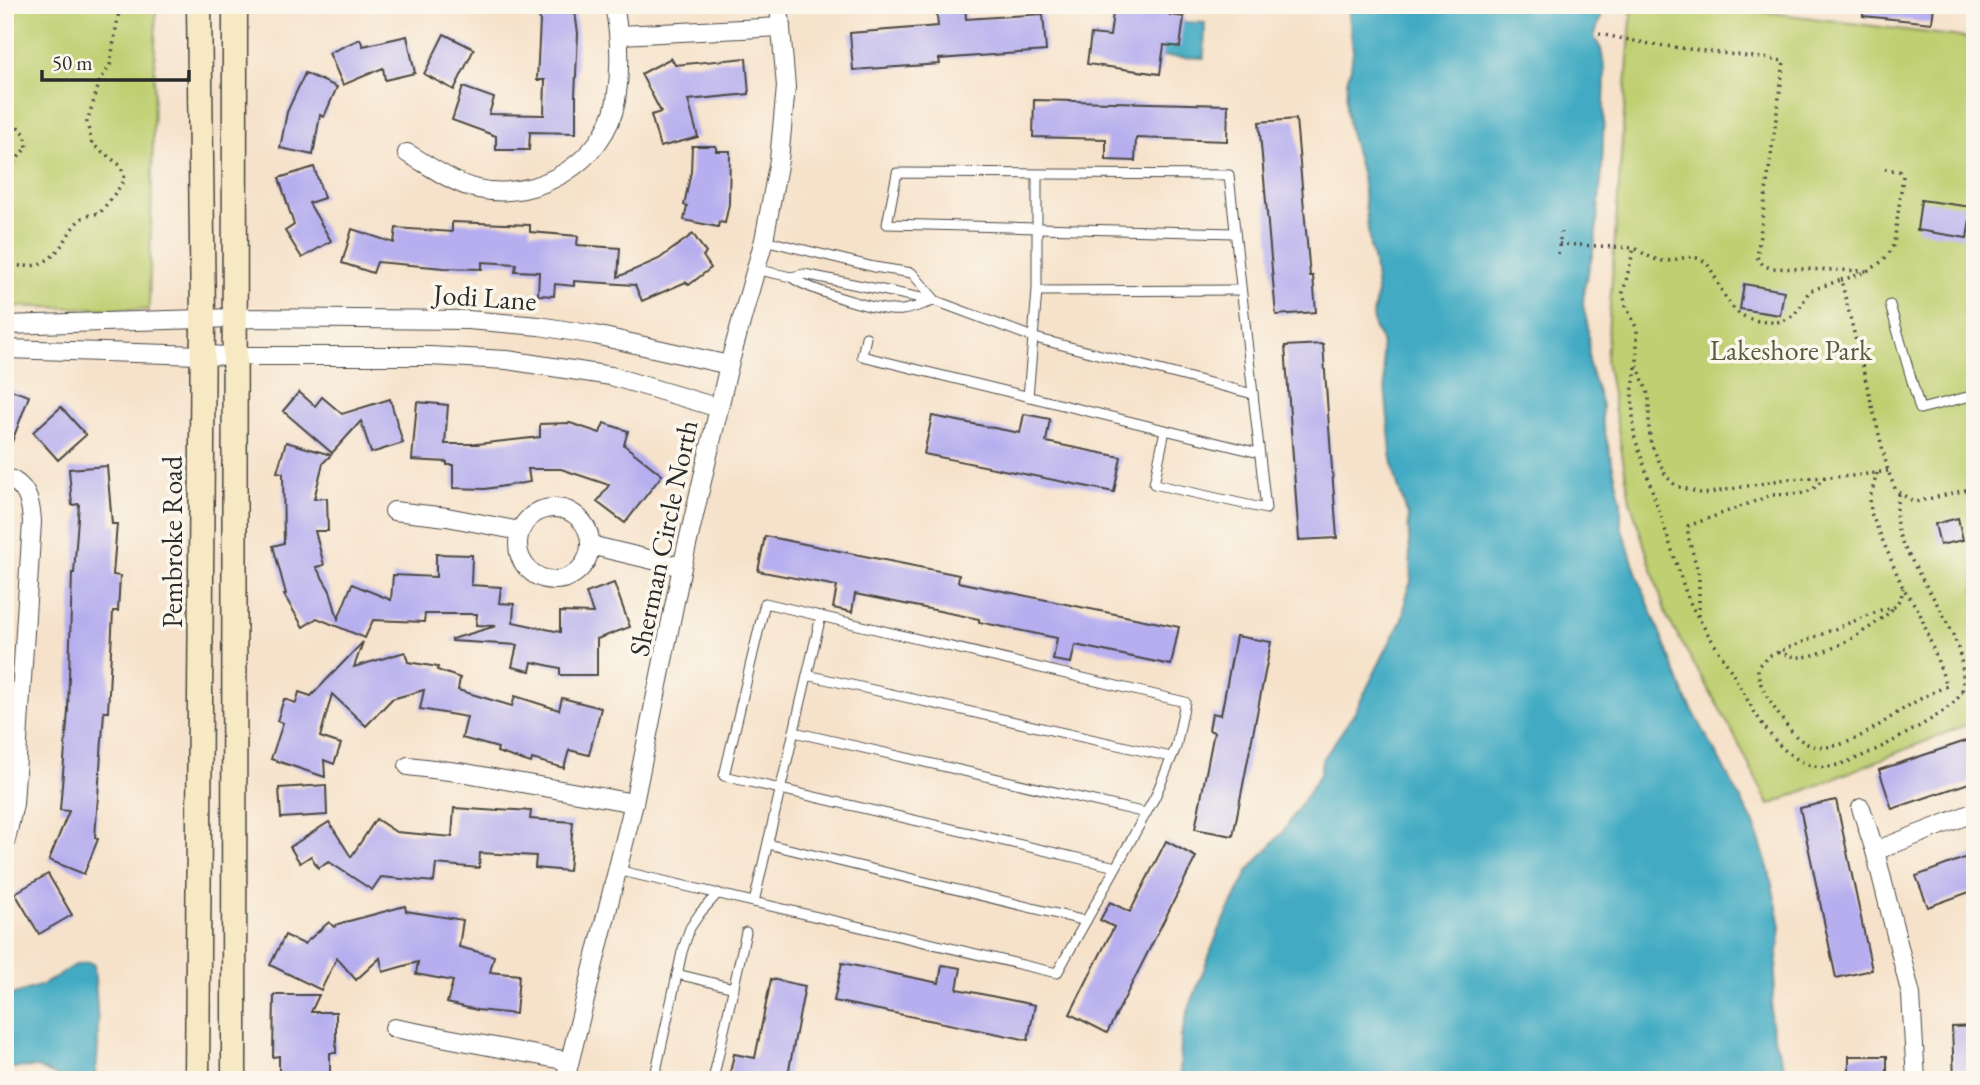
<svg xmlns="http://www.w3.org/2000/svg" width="1980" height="1085" font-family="'EB Garamond',serif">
	<rect width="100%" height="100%" fill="#fbf7ec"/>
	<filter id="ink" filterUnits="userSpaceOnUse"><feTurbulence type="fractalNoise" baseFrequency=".0143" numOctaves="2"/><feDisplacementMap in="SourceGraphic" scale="14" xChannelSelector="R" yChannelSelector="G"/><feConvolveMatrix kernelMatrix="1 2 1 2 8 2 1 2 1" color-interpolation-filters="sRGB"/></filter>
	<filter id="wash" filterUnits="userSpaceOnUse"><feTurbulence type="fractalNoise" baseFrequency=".00686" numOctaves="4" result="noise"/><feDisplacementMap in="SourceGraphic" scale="28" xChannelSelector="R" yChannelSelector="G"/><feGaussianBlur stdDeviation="1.57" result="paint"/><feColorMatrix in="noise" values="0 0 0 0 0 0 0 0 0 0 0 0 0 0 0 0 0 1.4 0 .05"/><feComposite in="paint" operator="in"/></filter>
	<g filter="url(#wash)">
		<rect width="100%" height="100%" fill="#f6e2ca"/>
		<g fill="#bfcf71" stroke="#757d4e" stroke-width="2">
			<polygon points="5,5 156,5 149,310 5,306"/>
			<polygon points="1632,5 1711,5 1975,39 1975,721 1769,805 1731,729 1667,617 1630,500 1606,360"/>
		</g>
		<g fill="#43abc3" stroke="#376b77" stroke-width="2">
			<path d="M1348,5h253v12l-7,20 7,12 4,23 -3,99 -7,72 -11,46 -1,16 5,22 1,38 13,40v15l19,81v24l17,53 48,120 68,126 15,47 12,55 -11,93 5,22 14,39h-609l1,-42 6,-24 31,-81 31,-63 34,-38 37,-58 2,-13 33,-49 39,-78c14,-18 8,-33 17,-52l-3,-66 -12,-36 -5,-27 -10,-114 -7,-12 -1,-12 4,-22 -3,-30 -4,-16 -8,-71 -13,-48 -3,-19 1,-28 4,-13 2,-17z"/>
			<polygon points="1151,21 1205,23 1204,58 1150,56"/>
			<path d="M89,962l5,3c2,37 8,79 0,115h-28l-29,-13 -32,1v-71l38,-12 30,-19z"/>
		</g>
		<g id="blocks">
			<g fill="#b6aeee">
				<polygon points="538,5 574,5 578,33 575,96 576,96 576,133 530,132 529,150 496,150 496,136 452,120 463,87 494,98 489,114 544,115 545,80 537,80 540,21"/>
				<polygon points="936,5 965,5 966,19 1043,14 1046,51 939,59 940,64 853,70 850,33 938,26"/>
				<polygon points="1114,5 1171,5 1170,15 1184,17 1180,47 1164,45 1160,74 1087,64 1091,34 1110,36"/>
				<polygon points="1863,5 1934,5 1932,23 1863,16"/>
				<polygon points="444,34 474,49 454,90 424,74"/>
				<polygon points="407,36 415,73 385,80 383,68 343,85 329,53 360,39 363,46"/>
				<polygon points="671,58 675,65 746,58 749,94 688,100 698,137 660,147 651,115 661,112 641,74"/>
				<polygon points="305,73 337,87 324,117 320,115 313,155 280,148 287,112"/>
				<polygon points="1034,100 1228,105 1227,141 1136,138 1135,161 1106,160 1106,139 1033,137"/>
				<polygon points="1296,119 1310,276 1313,276 1316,312 1276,315 1259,122"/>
				<polygon points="692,146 716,146 716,151 730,151 729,204 725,223 719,222 718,227 684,220 687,206 684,205 691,172"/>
				<polygon points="314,167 324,198 309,203 331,241 302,258 285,231 294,225 279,178"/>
				<polygon points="1921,200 1972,207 1967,238 1917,230"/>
				<polygon points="452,222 530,225 530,232 578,236 577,245 620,248 618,277 659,259 693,234 706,253 703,256 711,268 689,285 686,282 642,301 635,285 574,281 574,286 555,284 554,296 538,295 539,272 515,271 516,264 482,262 482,269 444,268 377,262 373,273 342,263 352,229 394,243 396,228 452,232"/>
				<polygon points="1744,284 1784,291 1780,315 1740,309"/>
				<polygon points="1323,344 1337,538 1299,540 1285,346"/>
				<polygon points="5,388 29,396 7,455 5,454"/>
				<polygon points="299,392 315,406 322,397 342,414 390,399 403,443 371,453 361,421 332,453 283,411"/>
				<polygon points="417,402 448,405 445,444 477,444 540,437 540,424 570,423 600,433 604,423 628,431 624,445 662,475 625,523 597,502 609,485 561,469 528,469 530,482 485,489 453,488 453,465 447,465 447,462 412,460"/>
				<polygon points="61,407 86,435 58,460 33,432"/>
				<polygon points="1024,414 1050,419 1046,442 1121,457 1114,492 924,454 932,416 1020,433"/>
				<polygon points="286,442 331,455 323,463 314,499 327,498 328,531 315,531 324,565 316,567 330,591 338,619 352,584 391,600 393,575 436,577 436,554 472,555 471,585 501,587 499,603 514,604 513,622 560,632 560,612 593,613 586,593 614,583 630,627 597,639 597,675 560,675 560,668 532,662 530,671 512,667 517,645 452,641 452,639 496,626 476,625 477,614 425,614 424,622 373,620 365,638 317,618 303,627 284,595 286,594 273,546 284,543 283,473 277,472"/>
				<polygon points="107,466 112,524 117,524 113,575 120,576 118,611 113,611 108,712 104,712 95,838 98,839 84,874 49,860 69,811 60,810 68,711 72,573 74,573 79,504 72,505 69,469"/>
				<polygon points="1958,518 1963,540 1940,545 1935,524"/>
				<polygon points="765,536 959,575 958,582 1179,627 1171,665 1075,645 1071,663 1053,660 1057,638 979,622 979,619 855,594 852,612 833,608 837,586 758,571"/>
				<polygon points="1236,636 1271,642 1233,836 1195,829 1214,732 1209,730 1212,713 1221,715"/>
				<polygon points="363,642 354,667 405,652 408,662 438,667 437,670 460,678 458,690 512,706 515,696 559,710 562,698 601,708 589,755 569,750 564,768 532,759 531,763 497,752 498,748 462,738 467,717 420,709 424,690 392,699 366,726 332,694 320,737 341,744 334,764 324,760 325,777 271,759 283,723 277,721 284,699 296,703 299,692 311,696"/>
				<polygon points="1975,738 1975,781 1892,809 1879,770"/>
				<polygon points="326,785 327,815 281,818 279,788"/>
				<polygon points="1836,800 1872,970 1836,978 1800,808"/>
				<polygon points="454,808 498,811 498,809 531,811 530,819 573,822 569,871 535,868 536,856 480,853 479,868 436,864 434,882 381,877 372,890 329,862 318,868 311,856 300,863 290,847 329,822 351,857 376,819 396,832 452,837"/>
				<polygon points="1166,841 1196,857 1107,1033 1070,1014 1114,927 1100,920 1110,902 1130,912"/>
				<polygon points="1975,854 1975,890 1928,907 1916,876"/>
				<polygon points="48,874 72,915 39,934 15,893"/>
				<polygon points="405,906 406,911 463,920 459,947 494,956 490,972 519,975 516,1014 477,1010 447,1003 453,981 416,974 418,962 383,972 380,958 356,980 337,958 321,990 270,965 285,935 304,944 329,922 334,927 338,924"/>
				<polygon points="842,963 939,983 942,965 961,968 957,989 1035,1005 1028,1040 834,1001"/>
				<polygon points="771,979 805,986 787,1080 748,1080 749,1076 730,1073 734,1054 755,1058"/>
				<polygon points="274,995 319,995 311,1012 336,1012 336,1053 330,1053 330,1080 279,1080 279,1056 273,1057"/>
				<polygon points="1975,1026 1975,1080 1954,1080 1952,1027"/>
				<rect x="1849" y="1056" width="38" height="24"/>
			</g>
		</g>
	</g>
	<g filter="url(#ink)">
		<use href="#blocks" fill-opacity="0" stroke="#494643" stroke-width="2"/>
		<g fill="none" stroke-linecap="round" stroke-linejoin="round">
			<g stroke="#494643" stroke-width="11">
				<g id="lane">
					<polyline points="764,240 874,267 912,273 936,301"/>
					<polyline points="755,269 791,277 804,274 936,301 1035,338 1253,394"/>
					<path d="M791,277c16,12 90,36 111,33 10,-1 21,-6 32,-9"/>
					<polyline points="1037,291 1241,290"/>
					<polyline points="1890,305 1920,409 1975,395"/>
					<polyline points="866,337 862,356 1259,453"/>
					<polyline points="1028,397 1037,291 1037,175"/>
					<path d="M1165,430l-11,54 112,25c-13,-111 -25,-223 -37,-334l-332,-2 -10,51 348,9"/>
					<polyline points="807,675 1171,757"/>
					<polyline points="794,732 1146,813"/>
					<polyline points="768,844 1086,921"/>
					<polyline points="617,870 1057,973 1155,797 1176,747 1185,702 765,603 724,776 1116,867"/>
					<polyline points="754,902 821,616"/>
					<polyline points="677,974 734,988"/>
					<polyline points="654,1080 682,952 690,928 700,913 718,893"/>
					<polyline points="713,1080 746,932"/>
				</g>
			</g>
			<g stroke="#494643" stroke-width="20">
				<g id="street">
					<polyline points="620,35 781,27"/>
					<path d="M407,153c20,11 48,32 71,36 59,13 127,-28 138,-88 5,-31 4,-65 -2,-96"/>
					<polyline points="5,325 234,318 468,320 539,326 595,335 729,365"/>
					<polyline points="5,349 234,356 429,356 507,360 611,376 719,408"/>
					<path d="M5,477c22,7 26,25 27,45l-18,282 -9,40"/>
					<circle cx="554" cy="544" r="36"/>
					<polyline points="394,511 447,517 520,531"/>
					<polyline points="590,545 682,567"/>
					<polyline points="408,766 466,773 634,803"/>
					<polyline points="1861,808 1875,851 1911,995 1916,1080"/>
					<polyline points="1875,851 1975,812"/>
					<polyline points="394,1028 568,1061"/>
					<polyline points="565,1080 634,803 682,567 729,365 764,240 779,160 786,87 779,5"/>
				</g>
			</g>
			<g stroke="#494643" stroke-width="27">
				<g id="secondary">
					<polyline points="197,1080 203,318 199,5"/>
					<polyline points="234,1080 235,5"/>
				</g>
			</g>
			<g stroke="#494643" stroke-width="3.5" stroke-dasharray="2 5" stroke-linecap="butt">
				<polyline points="1599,34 1650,44 1784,61 1757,257 1763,265 1770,268 1868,271"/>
				<polyline points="5,122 15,124 25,134 27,147 5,173"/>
				<polyline points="1559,244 1634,248"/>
				<polyline points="1558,254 1561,232"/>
				<path d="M5,263c30,8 45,1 61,-24 5,-8 9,-17 18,-22 4,-2 11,-3 16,-4l25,-33 -4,-14 -29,-22 -5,-22 13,-41 10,-16 10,-60"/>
				<path d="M1841,280c22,-6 45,-14 53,-37l9,-67 -4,-5 -14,-2"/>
				<path d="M1636,367l-4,27 2,41 51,155 6,15c12,22 26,43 39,64 20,34 47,96 93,98 17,1 55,-18 70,-26 19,-11 60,-31 69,-49l13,2"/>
				<path d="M1888,471l-34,5 -68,3 -82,15 -28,-8 -10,-10 -15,-32 -2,-16v-31l-12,-33v-35l-11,-23 -3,-13 11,-45c9,4 19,13 30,13 13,0 25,-8 38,-1 7,4 9,10 13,17 13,27 21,44 54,45 24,1 30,-12 40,-31l32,-11 47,191 8,20 19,11 60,-14"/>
				<path d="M1877,473l-7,25 1,15 32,75 16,23 28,75c-12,5 -23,11 -34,17 -28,16 -68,53 -103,42 -14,-5 -23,-19 -31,-30 -10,-15 -22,-30 -21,-49l13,-11 110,-45 13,-3 7,-9 2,-10"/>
				<path d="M1899,494c-3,15 -4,29 1,43 2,7 6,13 10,20 20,41 60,85 52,135"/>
				<polyline points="1699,616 1699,575 1688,536 1688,526 1772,495 1805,493 1814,488 1825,477"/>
				<path d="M1778,653c7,1 15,4 22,4 25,0 78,-31 94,-50"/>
			</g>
			<use href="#lane" stroke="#fff" stroke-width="9"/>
			<use href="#street" stroke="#fff" stroke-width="18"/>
			<use href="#secondary" stroke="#f7e9c3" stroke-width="24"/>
		</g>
	</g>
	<g text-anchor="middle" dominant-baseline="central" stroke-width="7" stroke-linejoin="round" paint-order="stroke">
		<g font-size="28" fill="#2b2b2b" stroke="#fbf7ec">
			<text transform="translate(485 297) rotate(4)">Jodi Lane</text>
			<text transform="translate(663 538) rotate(-78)">Sherman Circle North</text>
			<text transform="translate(172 542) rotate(-90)">Pembroke Road</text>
		</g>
		<g font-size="28" fill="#575c40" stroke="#fbf7ec">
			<text x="1791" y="350">Lakeshore Park</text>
		</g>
	</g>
	<rect width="1980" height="1085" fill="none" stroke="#fbf7ec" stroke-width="28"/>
	<path d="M42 70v10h147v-10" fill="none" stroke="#2b2b2b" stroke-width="3.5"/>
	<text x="52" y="70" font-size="21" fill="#2b2b2b" stroke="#fbf7ec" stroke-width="5" paint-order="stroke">50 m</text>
</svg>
